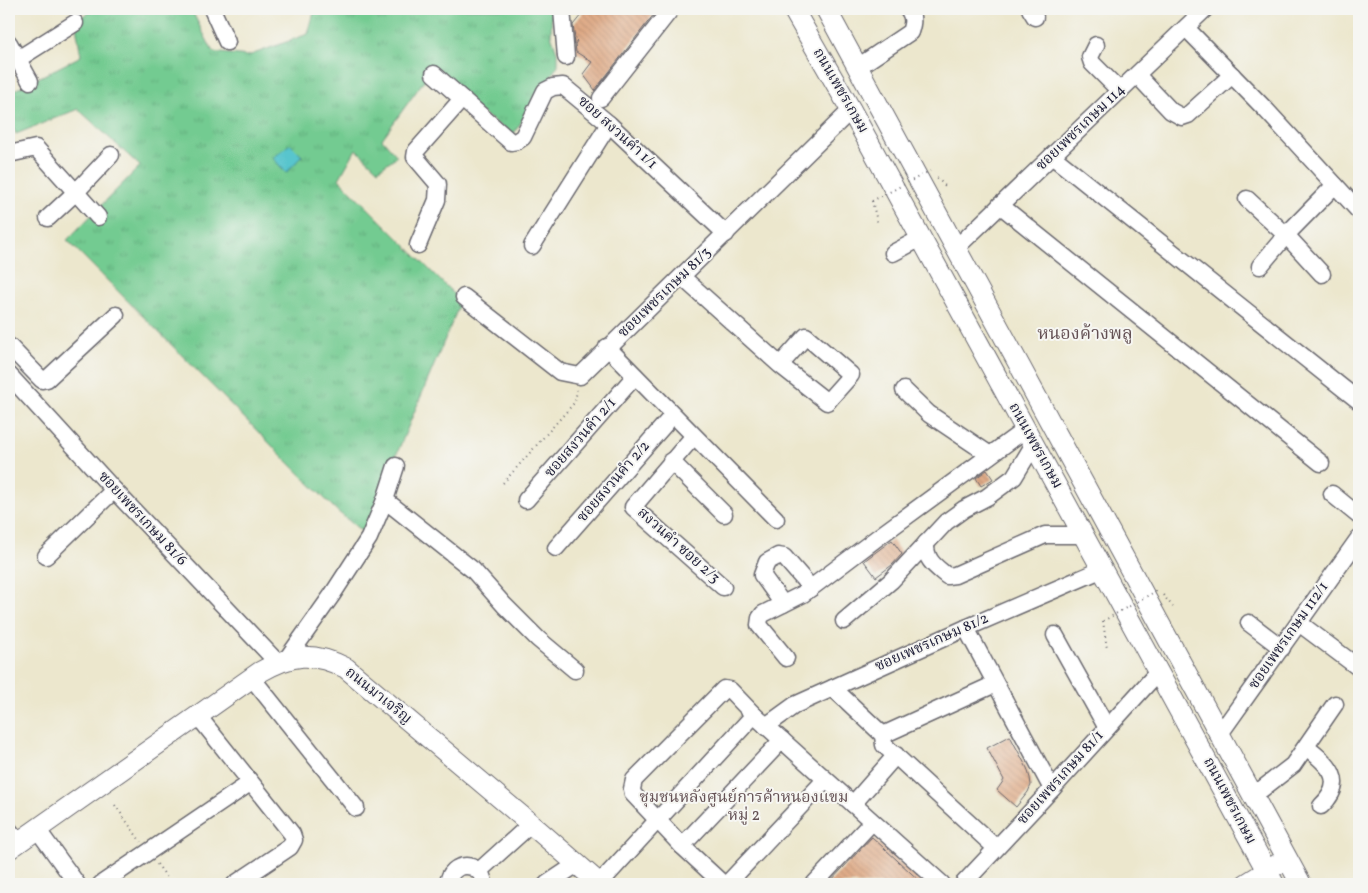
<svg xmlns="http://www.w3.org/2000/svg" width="1368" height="893" font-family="Vollkorn,'Noto Serif Thai',serif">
	<defs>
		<pattern id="grass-tufts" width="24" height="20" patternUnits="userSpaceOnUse" patternTransform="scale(1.25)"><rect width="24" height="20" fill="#73cb91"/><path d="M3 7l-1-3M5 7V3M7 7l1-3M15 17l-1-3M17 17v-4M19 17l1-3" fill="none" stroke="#63ae7e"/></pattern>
		<pattern id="building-back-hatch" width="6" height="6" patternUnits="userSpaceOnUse" patternTransform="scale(1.25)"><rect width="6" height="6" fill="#dea883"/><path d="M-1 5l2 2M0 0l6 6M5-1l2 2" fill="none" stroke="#be9072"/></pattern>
	</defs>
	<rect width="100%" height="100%" fill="#f6f6f2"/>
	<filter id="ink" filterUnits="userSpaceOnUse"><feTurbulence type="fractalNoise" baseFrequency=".02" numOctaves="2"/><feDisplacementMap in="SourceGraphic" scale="10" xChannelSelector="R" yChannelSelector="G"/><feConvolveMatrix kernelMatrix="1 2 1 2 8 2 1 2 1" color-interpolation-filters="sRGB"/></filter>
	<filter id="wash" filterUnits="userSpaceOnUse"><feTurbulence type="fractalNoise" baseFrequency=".0096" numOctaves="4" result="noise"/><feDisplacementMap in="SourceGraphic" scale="20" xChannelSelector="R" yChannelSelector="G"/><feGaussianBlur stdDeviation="1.12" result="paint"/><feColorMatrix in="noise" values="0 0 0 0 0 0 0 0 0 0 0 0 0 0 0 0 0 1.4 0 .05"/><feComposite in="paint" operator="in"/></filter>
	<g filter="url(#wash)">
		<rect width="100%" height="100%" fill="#ece7cd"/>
		<polygon fill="url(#grass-tufts)" stroke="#4a7666" points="97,9 191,9 213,52 248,56 308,34 315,9 552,9 551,35 558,55 558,65 513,135 428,75 382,139 397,156 378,170 356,149 339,179 461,301 395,458 365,534 337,511 67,240 140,166 78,109 16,134 9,119 9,93 81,56 75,20"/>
		<polygon fill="#58c5cd" stroke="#3d7484" points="290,144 302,156 286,173 273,158"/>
		<g id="blocks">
			<g fill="url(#building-back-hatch)">
				<polygon points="586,9 658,9 595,90 583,74 592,62 576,52 575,44 577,41 575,39 573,25"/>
				<polygon points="987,470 993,479 981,486 976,478"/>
				<polygon points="892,540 902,554 892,565 876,577 864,561"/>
				<polygon points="1010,736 1027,768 1030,778 1031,785 1028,792 1016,807 997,790 1004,780 987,748"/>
				<polygon points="872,837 923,884 828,884"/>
			</g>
		</g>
	</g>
	<g filter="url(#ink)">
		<use href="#blocks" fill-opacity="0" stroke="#69676e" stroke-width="1"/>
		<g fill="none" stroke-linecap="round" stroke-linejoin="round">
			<g stroke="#69676e" stroke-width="19">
				<g id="minor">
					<polyline points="212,9 227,42"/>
					<polyline points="562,9 566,57"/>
					<polyline points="1030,9 1035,17"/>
					<polyline points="1186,28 1266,110 1359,211"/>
					<polyline points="9,43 30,81"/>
					<polyline points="1096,45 1090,57 1092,63 1120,91"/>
					<polyline points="18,59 75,23"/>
					<path d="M858,67l52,-35c3,-9 4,-15 -2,-23"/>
					<polyline points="434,74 511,142 517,141 523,137 545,91 553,87 563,86 609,124 726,234"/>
					<polyline points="1137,75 1171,111 1182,117 1188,115 1232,75"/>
					<polyline points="601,98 671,9"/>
					<polyline points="9,154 36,148 98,217"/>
					<polyline points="1052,156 1359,401"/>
					<polyline points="1247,199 1286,235 1322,274"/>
					<polyline points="1000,205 1321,463"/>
					<polyline points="48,218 76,192 111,155"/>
					<polyline points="418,245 437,200 438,184 415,157 416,151 462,99"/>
					<polyline points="532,246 609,124"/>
					<polyline points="956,248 1205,9"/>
					<polyline points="893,253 921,238"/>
					<polyline points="1260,266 1286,235 1335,185"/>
					<polyline points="682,277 780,365 827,402 851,375 806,336 780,365"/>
					<polyline points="464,297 560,372 580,376 851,110"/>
					<polyline points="9,346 42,380 47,379 116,315"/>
					<polyline points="607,347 776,519"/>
					<polyline points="9,375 114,490 277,662"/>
					<polyline points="904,390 929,414 990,455"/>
					<polyline points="693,437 633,507 723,587"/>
					<polyline points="671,461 724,514"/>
					<polyline points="1332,494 1359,516"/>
					<polyline points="385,500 396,466"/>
					<polyline points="526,500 635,376"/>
					<path d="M926,543c-1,17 9,23 21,33l8,-1 90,-40h39"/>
					<polyline points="556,548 673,415"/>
					<polyline points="46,556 114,490"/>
					<polyline points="783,604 762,575 767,562 778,556 784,557 811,588"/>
					<polyline points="844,621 891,581 946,522 964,509 987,497 1014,477 1034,444"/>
					<polyline points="1249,623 1282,648"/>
					<polyline points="1299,623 1359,668"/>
					<polyline points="966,628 1052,789"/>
					<polyline points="1055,635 1107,728"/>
					<polyline points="786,658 759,625 760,618 763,614 803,594 877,538 1026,429"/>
					<polyline points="286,660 332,595 369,538 385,500 473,570 504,605 538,639 575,670"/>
					<polyline points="252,678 356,808"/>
					<polyline points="833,688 883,735 884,745 996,848"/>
					<polyline points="198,716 292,834 294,840 290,847 235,884"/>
					<polyline points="766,726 795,705 966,628 1103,569"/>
					<polyline points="883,735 995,684"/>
					<polyline points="1219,735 1359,538"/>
					<path d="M1306,747c22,17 42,34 15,59"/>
					<polyline points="1253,796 1293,765 1335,704"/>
					<polyline points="853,804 896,755"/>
					<polyline points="37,829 77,884"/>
					<polyline points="9,830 19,842"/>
					<polyline points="682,846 782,740"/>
					<polyline points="479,871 531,824"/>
					<polyline points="101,884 250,783"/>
					<path d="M448,884c2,-24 34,-24 36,0"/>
					<polyline points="547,884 577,864"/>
					<polyline points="599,884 754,715"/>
					<polyline points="723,884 682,846 633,794 632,789 634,780 724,689 730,690 754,715 942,884"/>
					<polyline points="727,884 825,780"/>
					<polyline points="814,884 872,822"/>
					<polyline points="963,884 1052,789 1159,671"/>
				</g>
			</g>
			<g stroke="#69676e" stroke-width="22">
				<g id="major">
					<polyline points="793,9 851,110 1274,884"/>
					<polyline points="826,9 1301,884"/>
					<path d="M9,849l251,-177c32,-18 52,-21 86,-4l185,156 69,60"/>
					<polyline points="1246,884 1278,864"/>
				</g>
			</g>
			<g stroke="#69676e" stroke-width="2" stroke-dasharray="1 4" stroke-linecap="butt">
				<polyline points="937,178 945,186"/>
				<polyline points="872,201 878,225"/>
				<polyline points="503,483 575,402 577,390"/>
				<polyline points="1163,595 1173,607"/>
				<polyline points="1103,621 1107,649"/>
				<polyline points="115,805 141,842"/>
				<polyline points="157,864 172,884"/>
				<polyline points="1317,881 1321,879 1324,884"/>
			</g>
			<use href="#minor" stroke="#fff" stroke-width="16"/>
			<use href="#major" stroke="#fff" stroke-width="20"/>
			<g stroke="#69676e" stroke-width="2" stroke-dasharray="1 4" stroke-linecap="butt">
				<polyline points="872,201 930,171"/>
				<polyline points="1103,621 1158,590"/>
			</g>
		</g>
	</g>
	<g text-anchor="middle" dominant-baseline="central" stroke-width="4" stroke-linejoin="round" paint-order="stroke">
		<g font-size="15" fill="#22223b" stroke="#f6f6f2">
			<text transform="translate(840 91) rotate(60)">ถนนเพชรเกษม</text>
			<text transform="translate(1081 128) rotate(-44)">ซอยเพชรเกษม 114</text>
			<text transform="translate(617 133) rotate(42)">ซอย สงวนคำ 1/1</text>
			<text transform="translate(665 293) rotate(-44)">ซอยเพชรเกษม 81/3</text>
			<text transform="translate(581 438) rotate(-49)">ซอยสงวนคำ 2/1</text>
			<text transform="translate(1035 446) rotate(61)">ถนนเพชรเกษม</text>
			<text transform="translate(614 482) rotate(-49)">ซอยสงวนคำ 2/2</text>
			<text transform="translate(142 519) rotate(47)">ซอยเพชรเกษม 81/6</text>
			<text transform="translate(678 546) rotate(42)">สงวนคำ ซอย 2/3</text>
			<text transform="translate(1289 636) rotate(-55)">ซอยเพชรเกษม 112/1</text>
			<text transform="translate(932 643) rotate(-24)">ซอยเพชรเกษม 81/2</text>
			<text transform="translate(378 696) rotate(39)">ถนนมาเจริญ</text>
			<text transform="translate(1061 778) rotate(-48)">ซอยเพชรเกษม 81/1</text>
			<text transform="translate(1229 801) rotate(62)">ถนนเพชรเกษม</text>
		</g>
		<g font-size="16" fill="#645154" stroke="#f6f6f2">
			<text x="744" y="798">ชุมชนหลังศูนย์การค้าหนองแขม<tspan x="744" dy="18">หมู่ 2</tspan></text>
		</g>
		<g font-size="18" fill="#645154" stroke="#f6f6f2">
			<text x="1085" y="334">หนองค้างพลู</text>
		</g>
	</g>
	<rect width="1368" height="893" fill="none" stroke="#f6f6f2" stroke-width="30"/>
</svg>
